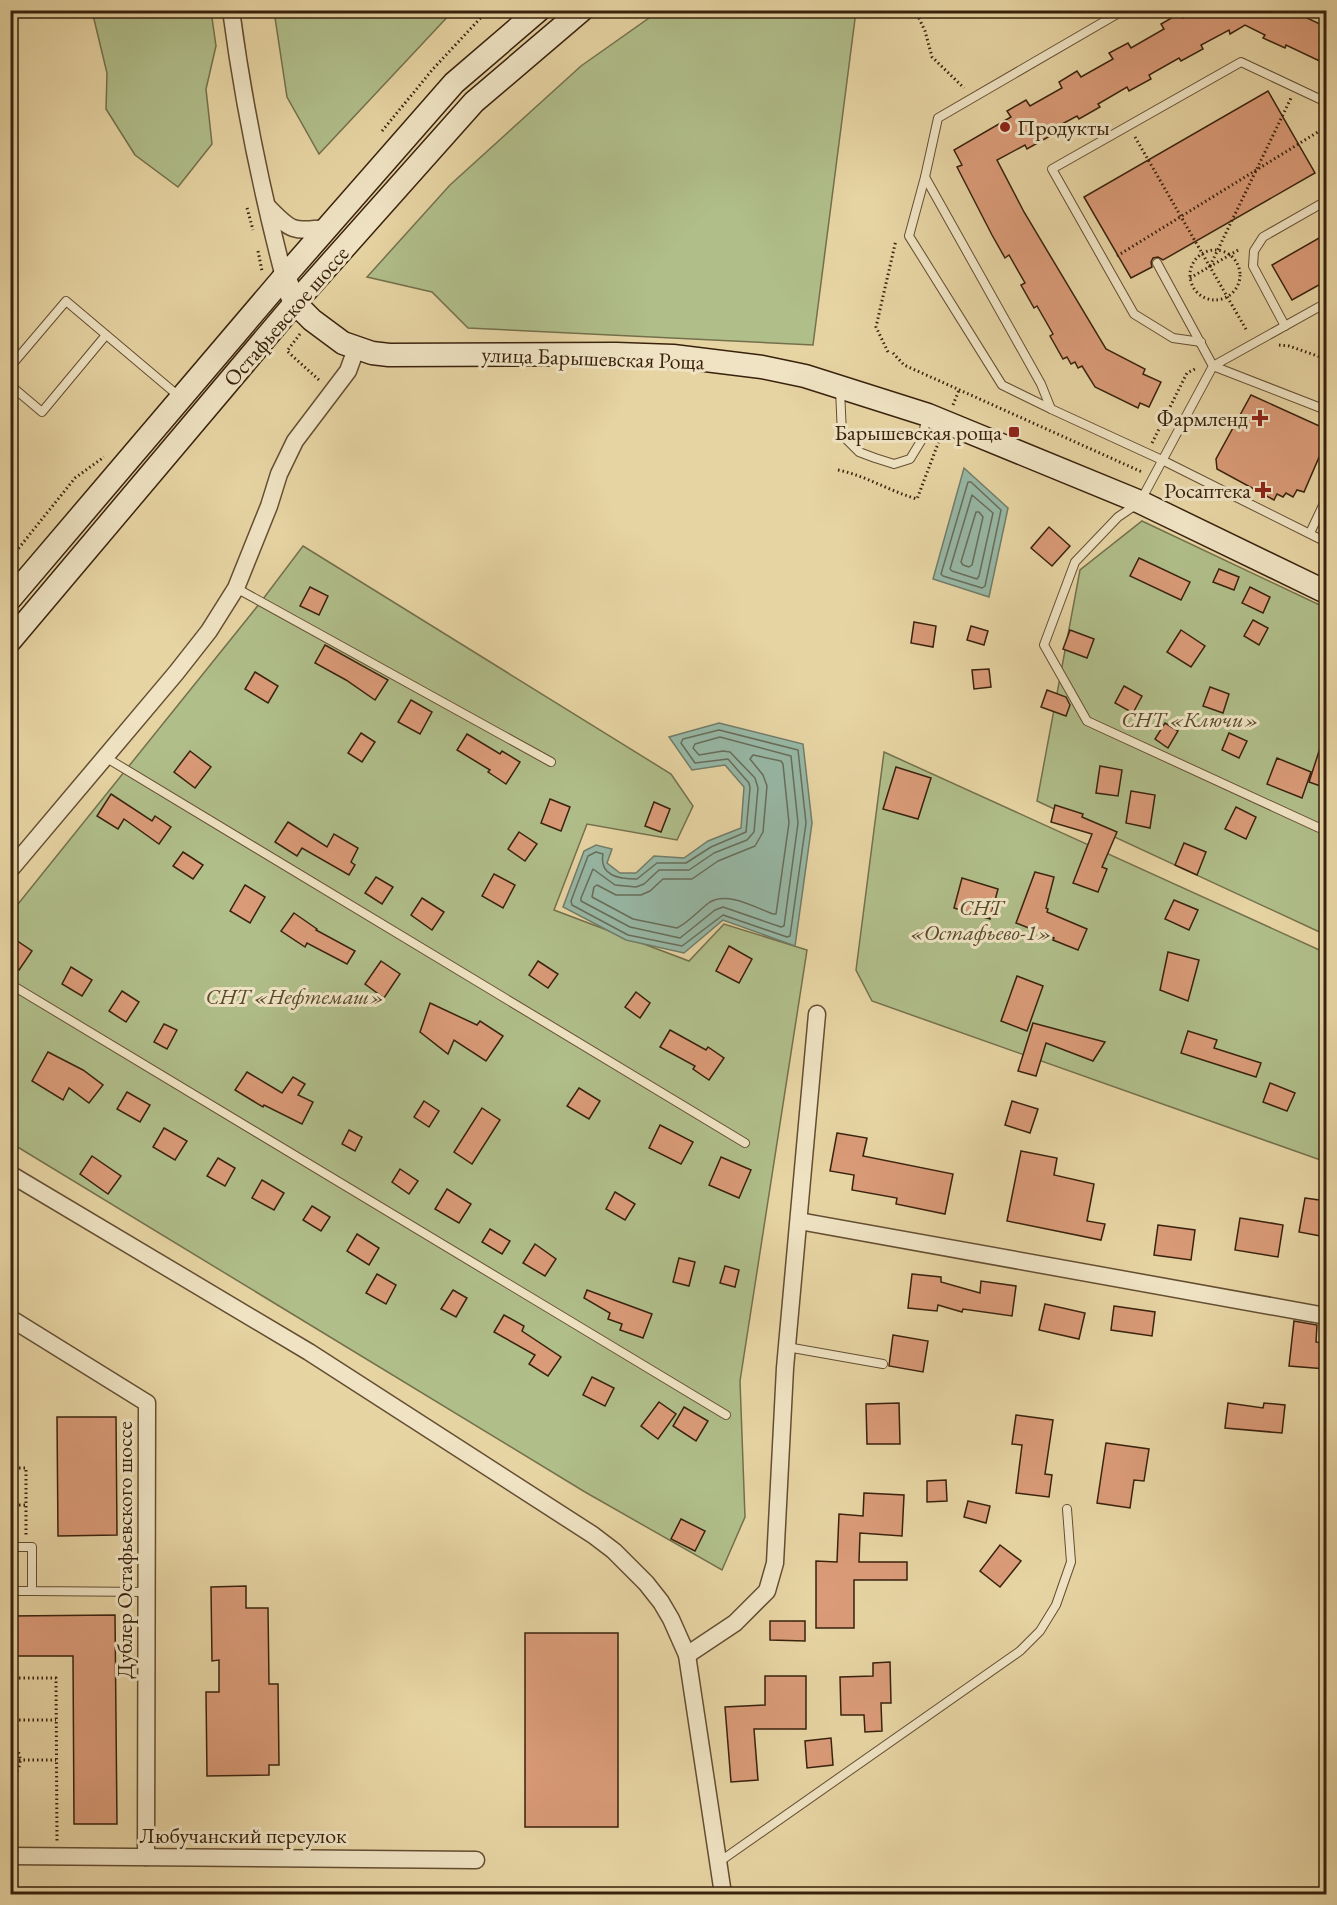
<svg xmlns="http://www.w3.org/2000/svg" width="1337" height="1905" font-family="'EB Garamond',serif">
	<rect width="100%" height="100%" fill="#e7d4a3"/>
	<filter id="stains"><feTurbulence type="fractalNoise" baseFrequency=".00333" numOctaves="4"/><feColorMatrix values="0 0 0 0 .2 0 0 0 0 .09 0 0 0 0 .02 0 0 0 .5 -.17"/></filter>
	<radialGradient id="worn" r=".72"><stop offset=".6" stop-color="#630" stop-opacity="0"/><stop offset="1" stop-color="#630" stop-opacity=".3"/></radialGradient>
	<g fill="#b0be8a" stroke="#74704c" stroke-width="1.5">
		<polygon points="89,11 211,11 216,46 206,89 212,144 178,187 135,155 106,109 107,73 93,15"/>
		<polygon points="274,11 274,10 453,11 319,154 287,97"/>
		<polygon points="659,11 856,11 813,345 468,328 432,292 367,277 450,185 581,66"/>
		<polygon points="1142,521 1326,608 1326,935 1037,801 1080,570"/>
		<polygon points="303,546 671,774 693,806 677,840 587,824 554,910 689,961 724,924 807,950 740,1381 745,1517 722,1570 585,1492 11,1143 10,914 260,603"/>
		<polygon points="884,752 1326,953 1326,1162 872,1001 856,970"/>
	</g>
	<g fill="#97b8a6" stroke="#717c69" stroke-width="1.5">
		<polygon points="964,468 1008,508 989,597 933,579"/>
		<polygon points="719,723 803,744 812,823 795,946 723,920 684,953 626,940 563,907 584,851 596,845 612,849 607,863 620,873 636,873 654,856 684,858 708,841 741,828 744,787 725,765 692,770 669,737"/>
	</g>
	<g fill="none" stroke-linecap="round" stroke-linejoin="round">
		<g stroke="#686d5a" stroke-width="1.5">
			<polygon points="968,482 971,482 1001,510 985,586 982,588 943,576 941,574"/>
			<polygon points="972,495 993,513 979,576 977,579 952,571 950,569"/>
			<polygon points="976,512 979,512 983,517 972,565 969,567 963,565 961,562"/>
			<path d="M719,730l79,20 8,73 -16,113 -3,1 -64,-22 -41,31 -54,-11 -56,-30 -1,-4 17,-45 8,-4 7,2c-4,22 16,25 34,25l20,-16h29l25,-16 35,-15 4,-44 -1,-5 -21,-24 -33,4 -14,-20 2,-4z"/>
			<polygon points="720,737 791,756 798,823 784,926 781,927 723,907 715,910 680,938 630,927 581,901 581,898 593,869 615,885 636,887 644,884 659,870 689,870 714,853 747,840 754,832 758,788 755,778 730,752 723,751 699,755 693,748 695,744"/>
			<path d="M753,755l28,6 2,3 6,59 -13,91h-3c-17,-6 -45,-23 -63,-12 -11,8 -21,20 -33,26l-44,-9 -41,-22 2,-10 3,-2 19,10h25l9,-4 13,-12h29l26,-18 37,-15 8,-14 4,-46 -4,-11 -13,-16z"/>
		</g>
	</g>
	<g fill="#da9b78" stroke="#39220d" stroke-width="1.5">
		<polygon points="1197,10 1311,10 1307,18 1326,27 1326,64 1286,45 1285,48 1263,38 1265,35 1245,25 1230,34 1229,30 1201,45 1203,49 1181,61 1179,58 1149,75 1151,79 1129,91 1127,87 1098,104 1100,107 1079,119 1077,116 1047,132 1050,136 1027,149 1025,145 997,160 1024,212 1106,349 1145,369 1143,374 1161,382 1149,407 1140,403 1138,408 1095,387 1082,366 1078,368 1075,362 1071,364 1067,357 1063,359 1050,336 1053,334 1037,306 1034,308 1021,285 1025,283 1009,255 1005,258 992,235 957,167 962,165 954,150 1011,117 1007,111 1026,100 1030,106 1062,88 1059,82 1077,71 1081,77 1113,59 1109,53 1128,43 1131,48 1164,29 1161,24 1180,13 1183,18"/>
		<polygon points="1268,91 1315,173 1163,260 1158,257 1153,258 1151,262 1152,267 1131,278 1084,197"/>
		<polygon points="1326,234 1326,281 1292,300 1272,265"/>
		<polygon points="1251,395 1326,429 1326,441 1304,492 1297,490 1293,497 1286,493 1283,497 1277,494 1274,500 1217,469 1216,459"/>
		<polygon points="1049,527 1070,546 1052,566 1031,548"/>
		<polygon points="1139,558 1190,582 1181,600 1130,576"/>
		<polygon points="1219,569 1239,577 1234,590 1213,582"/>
		<polygon points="310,587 328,596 319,615 300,606"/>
		<polygon points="1250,587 1270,597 1263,613 1242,603"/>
		<polygon points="1253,620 1268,628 1259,645 1244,636"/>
		<polygon points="914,622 936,626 933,647 911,643"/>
		<polygon points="971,626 988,631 984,645 967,640"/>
		<polygon points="1070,630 1094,639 1087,658 1063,649"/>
		<polygon points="1181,630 1205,646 1191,667 1167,652"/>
		<polygon points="325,645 388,680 375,700 346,680 315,663"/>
		<polygon points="989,669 991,687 974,689 972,670"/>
		<polygon points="255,672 278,686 268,703 245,689"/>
		<polygon points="1124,686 1142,696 1133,713 1115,703"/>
		<polygon points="1210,687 1229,694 1223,713 1203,706"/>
		<polygon points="1047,690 1066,697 1070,705 1066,716 1041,707"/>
		<polygon points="411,700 432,712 420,734 398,722"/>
		<polygon points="1165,723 1178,731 1168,748 1155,739"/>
		<polygon points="361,733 375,742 362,762 348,753"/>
		<polygon points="1229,733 1247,741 1239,758 1222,750"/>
		<polygon points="467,734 500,754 502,751 520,762 506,784 488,772 490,770 457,750"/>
		<polygon points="1324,736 1326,736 1326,788 1309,782"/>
		<polygon points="190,751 211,767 195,788 174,772"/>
		<polygon points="1277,758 1311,772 1302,798 1267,784"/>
		<polygon points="1100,766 1122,770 1118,796 1096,793"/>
		<polygon points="896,767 931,778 918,819 883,809"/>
		<polygon points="1131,791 1155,795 1150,828 1126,823"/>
		<polygon points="111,794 152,821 155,816 171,827 159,844 124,819 118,829 97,816"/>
		<polygon points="550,799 570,807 561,831 541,823"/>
		<polygon points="654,802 670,809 661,832 645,826"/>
		<polygon points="1055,805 1083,814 1082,817 1117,832 1102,867 1107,869 1098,892 1073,883 1092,834 1051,822"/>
		<polygon points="1236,807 1256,817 1246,839 1225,829"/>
		<polygon points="288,822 327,847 334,834 358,848 351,862 355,865 349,875 302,848 297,856 275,842"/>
		<polygon points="519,832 537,844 525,861 508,849"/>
		<polygon points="1184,843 1206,852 1197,875 1175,865"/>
		<polygon points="183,852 203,865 193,879 173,866"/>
		<polygon points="1035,872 1054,877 1046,908 1048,909 1047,912 1087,929 1078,950 1053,940 1054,938 1016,923"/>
		<polygon points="494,874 515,885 503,908 482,896"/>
		<polygon points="376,877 393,887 382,904 365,893"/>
		<polygon points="962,878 998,889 990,919 954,908"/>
		<polygon points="245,885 265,897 250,923 230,911"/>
		<polygon points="422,898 444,912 432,930 411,915"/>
		<polygon points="1174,900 1198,910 1189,930 1165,919"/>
		<polygon points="294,913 317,929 316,930 355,951 347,964 307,943 305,947 281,931"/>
		<polygon points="10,936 32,951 19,970 10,964"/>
		<polygon points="729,946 752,959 739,983 716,971"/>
		<polygon points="1168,952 1199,960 1188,1001 1160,990"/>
		<polygon points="381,961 400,974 384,998 365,984"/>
		<polygon points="538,961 558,974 548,988 529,975"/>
		<polygon points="71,967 92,980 82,996 62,984"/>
		<polygon points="1017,976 1043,986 1027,1031 1001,1021"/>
		<polygon points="122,991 139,1002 126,1022 109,1011"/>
		<polygon points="636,992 650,1003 640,1018 625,1007"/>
		<polygon points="430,1003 477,1025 480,1021 503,1036 486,1061 454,1040 448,1054 420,1032"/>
		<polygon points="1033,1023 1078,1035 1105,1042 1093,1061 1046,1043 1036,1076 1018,1071"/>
		<polygon points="164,1024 177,1030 167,1049 154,1042"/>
		<polygon points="670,1030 706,1050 708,1047 724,1058 709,1080 693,1069 695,1066 660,1047"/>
		<polygon points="1188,1031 1217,1040 1214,1048 1261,1063 1256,1077 1181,1053"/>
		<polygon points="48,1052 83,1070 103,1085 89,1103 69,1088 63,1100 32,1081"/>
		<polygon points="247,1072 282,1093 293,1077 305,1084 298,1095 313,1102 302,1124 264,1105 263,1107 235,1090"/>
		<polygon points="1270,1083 1295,1093 1287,1111 1263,1102"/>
		<polygon points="579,1088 600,1101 589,1119 567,1106"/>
		<polygon points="127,1092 150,1105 140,1122 117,1109"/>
		<polygon points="424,1101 439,1111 429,1127 414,1117"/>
		<polygon points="1012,1101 1038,1109 1030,1133 1005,1125"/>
		<polygon points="482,1108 500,1120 472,1164 454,1152"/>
		<polygon points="660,1125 693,1142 681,1164 649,1148"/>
		<polygon points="164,1128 187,1141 175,1160 153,1147"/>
		<polygon points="349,1130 362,1137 355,1151 342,1144"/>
		<polygon points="837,1133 867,1138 863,1156 953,1174 945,1214 896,1204 897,1198 852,1190 854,1175 830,1171"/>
		<polygon points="1021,1151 1057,1158 1054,1175 1094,1184 1087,1221 1105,1224 1101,1240 1007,1221"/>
		<polygon points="92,1156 121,1176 108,1194 80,1174"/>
		<polygon points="721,1157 751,1170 739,1198 709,1185"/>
		<polygon points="218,1158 235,1168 225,1186 207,1176"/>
		<polygon points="400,1169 418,1181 409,1194 392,1182"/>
		<polygon points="262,1180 284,1193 274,1210 252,1198"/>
		<polygon points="447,1189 471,1204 459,1223 435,1209"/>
		<polygon points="615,1192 635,1204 625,1220 606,1209"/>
		<polygon points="1305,1198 1326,1201 1326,1237 1299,1232"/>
		<polygon points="312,1206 330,1217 321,1231 303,1220"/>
		<polygon points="1240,1218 1283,1225 1278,1257 1235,1250"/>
		<polygon points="1158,1225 1195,1230 1191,1260 1154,1255"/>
		<polygon points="490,1229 510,1241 502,1254 482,1242"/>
		<polygon points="357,1234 379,1248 369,1265 347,1251"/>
		<polygon points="535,1244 556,1259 545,1276 523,1263"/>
		<polygon points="679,1258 695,1262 689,1286 673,1282"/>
		<polygon points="725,1266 739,1270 735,1287 720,1283"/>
		<polygon points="377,1274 396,1285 386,1304 366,1293"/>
		<polygon points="912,1274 941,1277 941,1282 980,1293 981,1281 1016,1286 1012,1316 963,1309 962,1312 938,1305 937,1311 908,1308"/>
		<polygon points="453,1290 467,1298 456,1317 441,1309"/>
		<polygon points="587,1290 652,1314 643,1338 620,1330 622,1324 608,1319 610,1313 584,1298"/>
		<polygon points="1045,1304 1085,1313 1079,1339 1039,1330"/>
		<polygon points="1114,1306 1155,1312 1152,1336 1111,1330"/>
		<polygon points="504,1315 524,1326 522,1331 561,1357 548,1376 529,1364 535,1355 494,1332"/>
		<polygon points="1294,1321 1317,1325 1316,1342 1326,1344 1326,1369 1289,1366"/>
		<polygon points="893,1335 928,1341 923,1372 889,1366"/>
		<polygon points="592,1377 614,1388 605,1406 583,1395"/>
		<polygon points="659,1402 676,1414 658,1439 641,1426"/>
		<polygon points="899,1403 900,1444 867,1444 866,1404"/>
		<polygon points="1228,1403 1263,1408 1264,1403 1285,1405 1282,1433 1225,1428"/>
		<polygon points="684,1407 708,1421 696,1441 673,1426"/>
		<polygon points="1016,1415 1053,1420 1045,1474 1052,1475 1049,1497 1016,1493 1022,1445 1012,1444"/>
		<polygon points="57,1417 116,1417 117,1535 58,1536"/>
		<polygon points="1106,1443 1149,1449 1144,1481 1134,1480 1130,1508 1097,1503"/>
		<polygon points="946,1480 947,1501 927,1502 927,1481"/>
		<polygon points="864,1493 904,1495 902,1536 860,1533 859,1562 907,1562 907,1580 854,1580 854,1628 816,1628 816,1561 837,1562 839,1514 863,1516"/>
		<polygon points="968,1501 990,1506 986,1523 964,1517"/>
		<polygon points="681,1519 705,1531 695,1551 671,1539"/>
		<polygon points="1000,1545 1021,1561 1000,1587 980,1571"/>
		<polygon points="246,1586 246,1608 268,1608 269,1684 278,1684 279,1765 269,1765 269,1775 207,1776 206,1692 219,1692 219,1660 212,1661 211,1587"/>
		<polygon points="115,1615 117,1824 74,1824 73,1656 10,1656 10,1616"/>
		<polygon points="770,1621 805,1621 805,1641 770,1640"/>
		<rect x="525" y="1633" width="93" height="194"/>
		<polygon points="890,1662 891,1703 881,1703 882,1731 865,1732 864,1715 841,1715 840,1677 873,1676 873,1663"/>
		<polygon points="765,1676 806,1676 806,1729 754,1729 758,1780 731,1782 725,1707 765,1705"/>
		<polygon points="831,1738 833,1765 807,1768 805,1741"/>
	</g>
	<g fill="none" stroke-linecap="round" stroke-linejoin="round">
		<g stroke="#644e32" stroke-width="10">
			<g id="lane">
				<polyline points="1124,10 938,118 925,177 1041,384 1051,409 1162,460 1326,542"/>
				<polyline points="925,177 909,236 1002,385 1051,409"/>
				<polyline points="1157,263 1213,366 1140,502 1118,517 1075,562 1044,645 1087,721 1326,831"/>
				<polyline points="1285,326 1253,266 1254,251 1263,237 1326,201"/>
				<polyline points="1201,342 1173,338 1134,314 1052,169 1241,62 1326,102"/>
				<polyline points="1213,366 1326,303"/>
				<polyline points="1213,366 1326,410"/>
				<polyline points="10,367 66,301 181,398"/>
				<polyline points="10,385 42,412 106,335"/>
				<polyline points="840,389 842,435 859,452 875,458 894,464 910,459 921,441 927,417"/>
				<polyline points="1310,533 1326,499"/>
				<polyline points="236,588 551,762"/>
				<polyline points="105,757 745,1143"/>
				<polyline points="10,984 726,1415"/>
				<polyline points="787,1347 883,1364"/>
				<polyline points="10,1547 32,1547 32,1591 147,1592"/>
				<polyline points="10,1591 32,1591"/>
				<polyline points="719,1862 1020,1651 1040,1631 1056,1605 1071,1562 1067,1509"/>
			</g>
		</g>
		<g stroke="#644e32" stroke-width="19">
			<g id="street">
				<path d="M231,10c12,91 30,179 53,267"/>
				<path d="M268,207c23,24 25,25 58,21"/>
				<polyline points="10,870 176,673 209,631 236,588 269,506 279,474 295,441 348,371 356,349"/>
				<polyline points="10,1174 309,1352 593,1535 614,1551 646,1583 661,1602 671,1619 687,1655 723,1894"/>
				<polyline points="799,1221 1326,1316"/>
				<polyline points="10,1318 147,1403 146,1857"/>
				<polyline points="687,1655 735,1623 767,1591 775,1563 785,1368 817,1014"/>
				<polyline points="10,1856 476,1860"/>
			</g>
		</g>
		<g stroke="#39220d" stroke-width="25">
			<g id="secondary">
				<polyline points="284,277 295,303 312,320 343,343 372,353 389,355 616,354 673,356 762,367 805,376 928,415 1140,502 1326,592"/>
				<polyline points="10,599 284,277 454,83 539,10"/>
				<polyline points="10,641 295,303 474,102 582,10"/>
			</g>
		</g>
		<g stroke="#39220d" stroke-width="3" stroke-dasharray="1.5 3" stroke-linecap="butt">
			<polyline points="915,10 925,31 932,57 964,88"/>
			<polyline points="382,131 433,69 488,10"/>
			<polyline points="1135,137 1247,331"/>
			<polyline points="247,208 253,230"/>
			<circle cx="1215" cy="275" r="25"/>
			<polyline points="258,251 262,271"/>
			<polyline points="1117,256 1326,127"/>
			<polyline points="1210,266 1291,98"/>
			<polyline points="1190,278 1240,249"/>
			<polyline points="300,334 287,351 319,380"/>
			<polyline points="1279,345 1289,346 1326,359"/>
			<polyline points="888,352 876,327 896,240"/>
			<polyline points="893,353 904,365 1142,472"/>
			<polyline points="953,405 959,390"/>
			<polyline points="1152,443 1187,373 1197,368"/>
			<path d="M838,470c29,6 51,21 79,29l22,-58"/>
			<polyline points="10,559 75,478 104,457"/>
			<polyline points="10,1468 26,1468 26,1535"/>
			<polyline points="10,1505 26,1505"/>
			<polyline points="10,1678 56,1678 57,1841"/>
			<polyline points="10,1720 56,1720"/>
			<path d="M10,1742c14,11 13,26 0,37"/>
			<polyline points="10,1760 56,1760"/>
		</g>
		<use href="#lane" stroke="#efe3c3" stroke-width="8"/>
		<use href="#street" stroke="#efe3c3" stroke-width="16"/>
		<use href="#secondary" stroke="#efe3c3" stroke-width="22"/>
	</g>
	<g fill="#8f2418" stroke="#efe3c3" stroke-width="2">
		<circle cx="1005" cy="127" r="6"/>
		<path d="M1257 409h6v6h6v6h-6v6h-6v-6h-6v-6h6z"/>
		<rect x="1008" y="426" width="12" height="12" rx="3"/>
		<path d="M1260 481h6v6h6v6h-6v6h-6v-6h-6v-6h6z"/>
	</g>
	<g text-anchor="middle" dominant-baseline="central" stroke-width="6" stroke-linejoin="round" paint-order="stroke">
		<g font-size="22" fill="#39220d" stroke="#efe3c3" text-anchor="end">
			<text x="1017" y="127" text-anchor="start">Продукты</text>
			<text x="1248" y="418">Фармленд</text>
			<text x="1002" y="432">Барышевская роща</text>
			<text x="1251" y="490">Росаптека</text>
		</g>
		<g font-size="22" fill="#39220d" stroke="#efe3c3">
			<text transform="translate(286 316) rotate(-49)">Остафьевское шоссе</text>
			<text transform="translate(593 358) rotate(2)">улица Барышевская Роща</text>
			<text transform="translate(124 1550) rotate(-90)">Дублер Остафьевского шоссе</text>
			<text x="243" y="1835">Любучанский переулок</text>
		</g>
		<g font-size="22" font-style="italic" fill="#57492c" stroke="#efe3c3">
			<text x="1190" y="719">СНТ «Ключи»</text>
			<text x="981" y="907">СНТ<tspan x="981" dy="25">«Остафьево-1»</tspan></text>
			<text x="295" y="996">СНТ «Нефтемаш»</text>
		</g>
	</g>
	<rect width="1337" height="1905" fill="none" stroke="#e7d4a3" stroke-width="36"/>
	<rect x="12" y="12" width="1313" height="1881" fill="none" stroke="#39220d" stroke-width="3"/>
	<rect x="18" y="18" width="1301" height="1869" fill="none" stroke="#39220d" stroke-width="1.5"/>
	<rect width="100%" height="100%" filter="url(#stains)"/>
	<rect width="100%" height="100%" fill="url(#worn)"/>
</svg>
